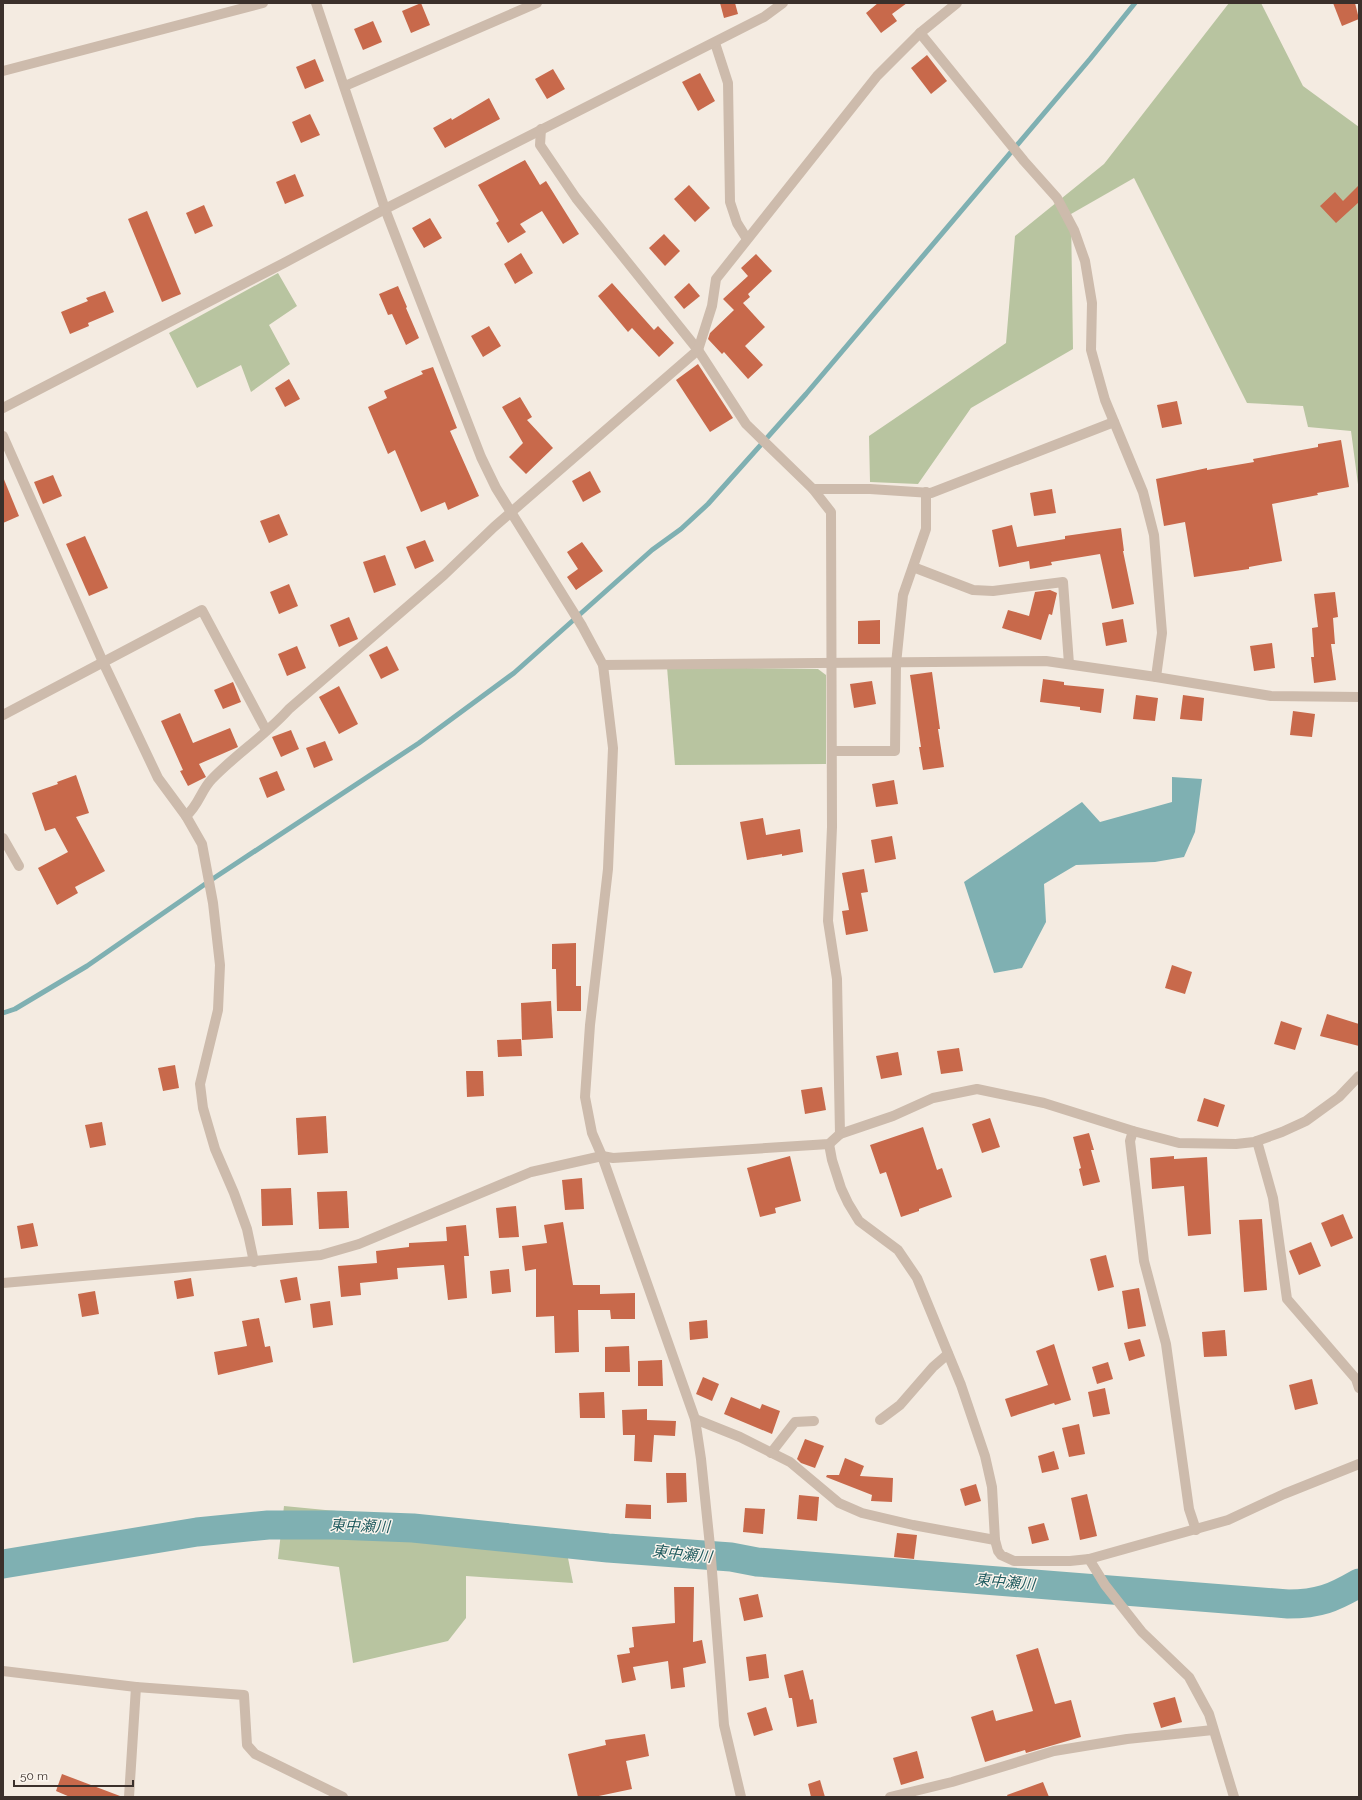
<svg xmlns="http://www.w3.org/2000/svg" width="1362" height="1800" font-family="Raleway,'Noto Sans JP',sans-serif">
	<rect width="100%" height="100%" fill="#f4ebe1"/>
	<g fill="#b8c4a0">
		<polygon points="1229,3 1261,3 1303,86 1359,127 1359,492 1351,431 1308,427 1303,406 1247,403 1134,178 1071,214 1073,349 971,408 918,484 870,482 869,436 1006,343 1015,236 1104,164"/>
		<polygon points="278,273 297,306 269,325 290,364 251,392 241,365 197,388 169,333"/>
		<polygon points="667,667 818,669 826,675 826,764 675,765"/>
		<polygon points="284,1506 563,1533 573,1583 466,1576 466,1618 448,1641 353,1663 339,1567 278,1559"/>
	</g>
	<polygon fill="#7fb0b2" points="1172,777 1202,779 1195,832 1184,857 1155,862 1076,865 1044,884 1046,922 1022,968 994,973 964,882 1082,802 1100,822 1172,802"/>
	<g fill="none" stroke-linecap="round" stroke-linejoin="round">
		<polyline stroke="#7fb0b2" stroke-width="5" points="3,1013 15,1009 87,966 211,880 419,743 514,673 652,550 681,529 708,504 806,394 1090,59 1135,3"/>
		<path stroke="#7fb0b2" stroke-width="29" d="M3,1564l194,-32 71,-7h66l79,3 195,20 123,9 26,5 531,42c31,0 45,-6 71,-21"/>
	</g>
	<g fill="#c8694b">
		<polygon points="421,3 430,25 411,33 402,11"/>
		<polygon points="720,3 735,3 738,14 724,18"/>
		<polygon points="878,3 907,3 892,14 897,21 881,33 866,13"/>
		<polygon points="1333,3 1355,3 1359,19 1342,26"/>
		<polygon points="373,21 382,42 363,50 354,29"/>
		<polygon points="927,55 947,81 931,94 911,68"/>
		<polygon points="315,59 324,81 305,89 296,67"/>
		<polygon points="553,69 565,89 547,99 535,79"/>
		<polygon points="700,73 715,101 698,111 682,82"/>
		<polygon points="489,98 500,119 445,148 433,128 451,118 452,120"/>
		<polygon points="310,114 320,135 301,143 292,122"/>
		<polygon points="525,160 540,185 546,181 579,234 563,244 542,211 520,224 526,232 508,243 496,223 499,221 478,185"/>
		<polygon points="295,174 304,196 285,204 276,182"/>
		<polygon points="689,185 710,208 695,222 674,199"/>
		<polygon points="1359,185 1359,202 1336,223 1320,206 1335,192 1343,201"/>
		<polygon points="204,205 213,226 195,234 186,213"/>
		<polygon points="147,211 181,294 162,302 128,219"/>
		<polygon points="430,218 442,238 424,248 412,228"/>
		<polygon points="664,234 680,251 665,266 649,248"/>
		<polygon points="521,253 533,273 515,284 504,264"/>
		<polygon points="756,254 772,271 748,294 750,297 743,303 765,327 745,346 763,365 748,379 724,352 722,354 708,339 710,333 734,310 723,299 748,276 741,268"/>
		<polygon points="612,283 654,330 658,326 674,343 659,357 632,328 628,332 598,296"/>
		<polygon points="689,283 700,296 684,309 674,297"/>
		<polygon points="398,286 407,307 406,308 419,338 406,345 392,314 388,315 379,294"/>
		<polygon points="105,291 114,312 88,323 89,326 70,334 61,312 88,301 86,298"/>
		<polygon points="489,326 501,346 483,357 471,336"/>
		<polygon points="698,364 733,418 710,432 676,380"/>
		<polygon points="433,367 457,428 450,431 479,496 448,510 445,502 421,512 395,450 388,454 368,407 387,398 384,391 423,374 421,371"/>
		<polygon points="289,379 300,399 285,407 275,388"/>
		<polygon points="520,397 532,417 527,420 553,448 526,474 509,457 523,443 502,407"/>
		<polygon points="1177,401 1182,424 1162,428 1157,405"/>
		<polygon points="1341,440 1349,487 1317,493 1318,495 1272,504 1282,561 1249,567 1249,569 1194,577 1185,522 1164,526 1156,479 1207,468 1207,470 1254,462 1253,459 1318,447 1318,444"/>
		<polygon points="590,471 601,492 583,502 572,481"/>
		<polygon points="53,475 62,496 43,504 34,482"/>
		<polygon points="3,477 19,516 3,523"/>
		<polygon points="1052,489 1056,513 1034,516 1030,493"/>
		<polygon points="279,514 288,535 269,543 260,521"/>
		<polygon points="1012,525 1017,547 1065,539 1065,536 1121,528 1124,551 1123,551 1134,604 1112,609 1100,554 1051,562 1052,565 1030,569 1029,561 999,567 992,530"/>
		<polygon points="85,536 108,588 89,596 66,544"/>
		<polygon points="425,540 434,561 415,569 406,547"/>
		<polygon points="582,542 603,571 576,590 567,577 578,569 567,552"/>
		<polygon points="385,555 396,585 374,593 363,562"/>
		<polygon points="289,584 298,606 279,614 270,592"/>
		<polygon points="1050,590 1057,593 1052,615 1049,614 1041,640 1002,628 1008,610 1029,616 1035,592"/>
		<polygon points="1335,592 1338,617 1333,618 1335,644 1331,644 1336,680 1314,683 1311,657 1314,657 1312,628 1318,627 1314,594"/>
		<polygon points="349,617 358,639 339,647 330,625"/>
		<polygon points="1123,619 1127,642 1106,646 1102,623"/>
		<polygon points="880,620 880,644 858,644 858,621"/>
		<polygon points="1272,643 1275,668 1254,671 1250,646"/>
		<polygon points="297,646 306,668 287,676 278,654"/>
		<polygon points="387,646 399,670 381,679 369,655"/>
		<polygon points="932,672 940,729 938,729 944,767 923,770 919,747 921,747 910,675"/>
		<polygon points="1043,679 1064,682 1064,685 1104,689 1101,713 1080,710 1080,707 1040,702"/>
		<polygon points="872,681 876,704 854,708 850,684"/>
		<polygon points="233,682 241,702 223,709 214,690"/>
		<polygon points="339,686 358,724 339,734 319,697"/>
		<polygon points="1136,695 1158,698 1155,721 1133,719"/>
		<polygon points="1183,695 1204,698 1202,721 1180,719"/>
		<polygon points="1293,711 1315,714 1312,737 1290,735"/>
		<polygon points="180,713 193,743 230,728 238,747 199,764 206,777 188,786 180,771 183,770 161,721"/>
		<polygon points="291,730 299,749 281,757 272,737"/>
		<polygon points="325,741 333,760 314,768 306,748"/>
		<polygon points="277,771 285,790 267,798 259,778"/>
		<polygon points="76,775 89,813 76,817 105,871 75,887 78,893 57,905 38,868 68,852 55,828 45,831 32,793 58,784 57,782"/>
		<polygon points="894,780 898,804 876,807 872,784"/>
		<polygon points="763,818 766,835 800,829 803,852 782,856 782,854 747,860 740,822"/>
		<polygon points="892,836 896,859 875,863 871,840"/>
		<polygon points="864,869 868,892 861,893 868,931 846,935 842,911 849,910 842,873"/>
		<polygon points="576,943 576,986 581,986 581,1011 557,1011 556,969 552,969 552,944"/>
		<polygon points="1172,965 1192,972 1185,994 1165,988"/>
		<polygon points="551,1001 553,1038 522,1040 521,1003"/>
		<polygon points="1327,1014 1359,1024 1359,1046 1320,1036"/>
		<polygon points="1281,1021 1302,1028 1295,1050 1274,1044"/>
		<polygon points="521,1039 522,1056 498,1057 497,1040"/>
		<polygon points="959,1048 963,1071 941,1074 937,1051"/>
		<polygon points="898,1052 902,1075 881,1079 876,1056"/>
		<polygon points="175,1065 179,1088 163,1091 158,1068"/>
		<polygon points="466,1071 483,1071 484,1096 467,1097"/>
		<polygon points="822,1087 826,1110 805,1114 801,1090"/>
		<polygon points="1204,1098 1225,1105 1218,1127 1197,1121"/>
		<polygon points="326,1116 328,1153 298,1155 296,1118"/>
		<polygon points="990,1118 1000,1147 982,1153 972,1124"/>
		<polygon points="102,1122 106,1145 90,1148 85,1125"/>
		<polygon points="923,1127 937,1170 942,1168 952,1197 919,1209 919,1211 901,1217 886,1172 880,1174 870,1145"/>
		<polygon points="1089,1133 1094,1150 1091,1150 1100,1182 1083,1186 1079,1169 1081,1168 1073,1137"/>
		<polygon points="790,1156 801,1201 775,1208 776,1213 760,1217 747,1168"/>
		<polygon points="1174,1156 1174,1159 1207,1157 1211,1234 1188,1236 1184,1186 1152,1189 1150,1158"/>
		<polygon points="582,1178 584,1209 565,1210 562,1180"/>
		<polygon points="291,1188 293,1225 262,1226 261,1189"/>
		<polygon points="347,1191 349,1228 319,1229 317,1192"/>
		<polygon points="516,1206 519,1237 499,1238 496,1208"/>
		<polygon points="1343,1214 1353,1238 1331,1247 1321,1223"/>
		<polygon points="1262,1219 1267,1290 1244,1292 1239,1220"/>
		<polygon points="563,1222 573,1285 600,1285 600,1294 635,1293 635,1319 611,1319 610,1310 578,1310 579,1352 555,1353 554,1316 536,1317 536,1269 525,1271 522,1246 547,1243 544,1225"/>
		<polygon points="33,1223 38,1246 21,1249 17,1226"/>
		<polygon points="466,1225 469,1256 464,1256 467,1298 448,1300 444,1265 397,1268 398,1279 360,1283 361,1295 341,1297 338,1266 377,1263 376,1251 409,1247 409,1243 447,1241 446,1227"/>
		<polygon points="1311,1242 1321,1266 1299,1275 1289,1251"/>
		<polygon points="1106,1255 1114,1287 1098,1291 1090,1259"/>
		<polygon points="509,1269 511,1292 492,1294 490,1271"/>
		<polygon points="297,1277 301,1300 285,1303 280,1280"/>
		<polygon points="191,1278 194,1296 177,1299 174,1281"/>
		<polygon points="1139,1288 1146,1326 1128,1329 1122,1291"/>
		<polygon points="95,1291 99,1314 82,1317 78,1294"/>
		<polygon points="330,1301 333,1325 313,1328 310,1304"/>
		<polygon points="259,1318 265,1347 270,1346 273,1362 218,1375 214,1352 247,1346 242,1321"/>
		<polygon points="707,1320 708,1338 690,1340 689,1322"/>
		<polygon points="1225,1330 1227,1356 1204,1357 1202,1332"/>
		<polygon points="1140,1339 1145,1356 1129,1361 1124,1343"/>
		<polygon points="1054,1344 1071,1400 1055,1405 1054,1403 1011,1417 1005,1399 1048,1385 1036,1351"/>
		<polygon points="629,1346 630,1372 605,1372 605,1347"/>
		<polygon points="662,1360 663,1386 638,1386 638,1361"/>
		<polygon points="1108,1362 1113,1379 1097,1384 1092,1367"/>
		<polygon points="703,1377 719,1384 712,1401 696,1394"/>
		<polygon points="1312,1379 1318,1404 1295,1410 1289,1385"/>
		<polygon points="1105,1388 1110,1414 1093,1417 1088,1392"/>
		<polygon points="604,1392 605,1418 580,1418 579,1393"/>
		<polygon points="731,1397 760,1409 762,1404 780,1411 772,1434 724,1414"/>
		<polygon points="647,1409 647,1420 676,1421 675,1436 654,1435 652,1462 634,1461 635,1435 623,1435 622,1410"/>
		<polygon points="1079,1424 1085,1454 1069,1457 1062,1428"/>
		<polygon points="805,1439 824,1446 815,1468 801,1463 797,1459"/>
		<polygon points="1054,1451 1059,1469 1042,1473 1038,1456"/>
		<polygon points="845,1458 864,1466 860,1476 893,1478 892,1502 871,1501 872,1495 826,1477 827,1475 839,1475"/>
		<polygon points="666,1473 686,1473 687,1502 667,1503"/>
		<polygon points="976,1484 981,1501 965,1506 960,1489"/>
		<polygon points="1087,1494 1097,1536 1080,1540 1071,1498"/>
		<polygon points="799,1495 819,1497 817,1521 797,1519"/>
		<polygon points="626,1504 651,1505 651,1519 625,1518"/>
		<polygon points="745,1508 765,1509 763,1534 743,1532"/>
		<polygon points="1044,1523 1049,1540 1032,1544 1028,1527"/>
		<polygon points="897,1533 917,1535 914,1559 894,1557"/>
		<polygon points="674,1587 694,1587 693,1642 702,1640 706,1663 683,1668 685,1687 671,1689 668,1661 633,1667 636,1680 622,1683 617,1655 630,1653 629,1648 634,1647 632,1627 675,1623"/>
		<polygon points="758,1594 763,1617 744,1621 739,1598"/>
		<polygon points="1038,1648 1055,1704 1071,1700 1081,1737 1026,1753 1025,1750 985,1762 971,1717 993,1710 996,1721 1033,1711 1016,1655"/>
		<polygon points="766,1654 769,1678 749,1681 746,1657"/>
		<polygon points="803,1670 810,1700 813,1699 817,1723 797,1727 792,1698 789,1698 784,1675"/>
		<polygon points="1175,1697 1182,1722 1161,1728 1153,1703"/>
		<polygon points="766,1707 773,1730 754,1736 747,1713"/>
		<polygon points="645,1734 649,1756 626,1761 632,1789 594,1797 578,1797 568,1754 606,1745 605,1740"/>
		<polygon points="917,1751 924,1778 901,1785 893,1758"/>
		<polygon points="62,1774 120,1796 120,1797 70,1797 56,1791"/>
		<polygon points="820,1780 825,1797 811,1797 808,1784"/>
		<polygon points="1043,1782 1049,1797 1008,1797 1007,1795"/>
	</g>
	<g fill="none" stroke-linecap="round" stroke-linejoin="round">
		<g stroke="#cdbbac" stroke-width="10">
			<polyline points="316,3 385,209 481,457 496,488 582,626 603,665 613,748 608,869 590,1025 585,1097 592,1133 602,1156 695,1419 701,1459 710,1546 724,1725 741,1797"/>
			<polyline points="920,33 1024,161 1057,198 1074,230 1085,261 1092,303 1091,350 1105,400 1143,492 1154,535 1162,633 1156,677"/>
			<polyline points="715,43 728,83 730,202 737,223 747,239"/>
			<polyline points="3,71 263,3"/>
			<polyline points="345,86 537,3"/>
			<polyline points="541,129 540,145 576,198 698,350 746,424 813,489 831,512 832,827 828,921 837,979 840,1134"/>
			<polyline points="3,408 284,263 385,209 764,17 783,3"/>
			<polyline points="3,436 103,662 158,778 186,816 202,844 213,903 220,965 218,1010 200,1084 203,1108 215,1149 234,1193 247,1229 254,1262"/>
			<polyline points="813,489 870,489 931,493 1114,422"/>
			<polyline points="913,567 973,590 993,591 1063,582 1069,664"/>
			<polyline points="603,665 1046,661 1156,677 1271,696 1359,697"/>
			<polyline points="3,715 202,610 266,730"/>
			<polyline points="832,751 895,751 896,664 903,595 926,529 926,492"/>
			<path d="M186,816c13,-11 15,-26 26,-37 24,-25 54,-44 77,-70l155,-134 50,-48 204,-177 14,-44 4,-27 161,-203 43,-43 37,-30"/>
			<polyline points="3,838 19,866"/>
			<polyline points="1133,1131 1130,1141 1144,1261 1166,1344 1189,1509 1196,1530"/>
			<polyline points="1257,1141 1273,1198 1287,1299 1356,1379 1359,1388"/>
			<polyline points="829,1144 832,1160 841,1188 848,1203 859,1221 898,1250 917,1278 961,1385 985,1456 992,1487 995,1540 998,1551 1001,1555 1014,1561 1070,1561 1089,1559 1228,1520 1284,1494 1359,1464"/>
			<polyline points="3,1283 321,1255 359,1244 531,1172 602,1156 613,1158 829,1144 840,1134 893,1116 933,1098 977,1089 1044,1103 1133,1131 1179,1143 1236,1144 1254,1142 1282,1132 1306,1121 1339,1097 1359,1076"/>
			<polyline points="695,1419 740,1437 790,1462 839,1503 862,1513 913,1525 995,1540"/>
			<polyline points="880,1420 900,1405 933,1367 948,1354"/>
			<polyline points="771,1453 795,1422 814,1421"/>
			<polyline points="1089,1559 1105,1585 1142,1632 1189,1677 1209,1714 1234,1797"/>
			<polyline points="3,1671 136,1687 129,1797"/>
			<polyline points="136,1687 244,1695 247,1745 255,1754 343,1797"/>
			<polyline points="890,1797 952,1782 1054,1751 1127,1739 1213,1730"/>
		</g>
	</g>
	<g text-anchor="middle" dominant-baseline="central" stroke-width="3" stroke-linejoin="round" paint-order="stroke">
		<g font-size="15" font-style="italic" fill="#1f5a5e" stroke="#fbf5ee">
			<text transform="translate(360 1526) rotate(2)">東中瀬川</text>
			<text transform="translate(682 1554) rotate(6)">東中瀬川</text>
			<text transform="translate(1005 1582) rotate(5)">東中瀬川</text>
		</g>
	</g>
	<rect width="1362" height="1800" fill="none" stroke="#3b302b" stroke-width="8"/>
	<path d="M14 1780v6h119v-6" fill="none" stroke="#3b302b" stroke-width="2"/>
	<text x="20" y="1780" font-size="12" fill="#3b302b" stroke="#fbf5ee" stroke-width="3" paint-order="stroke">50 m</text>
</svg>
